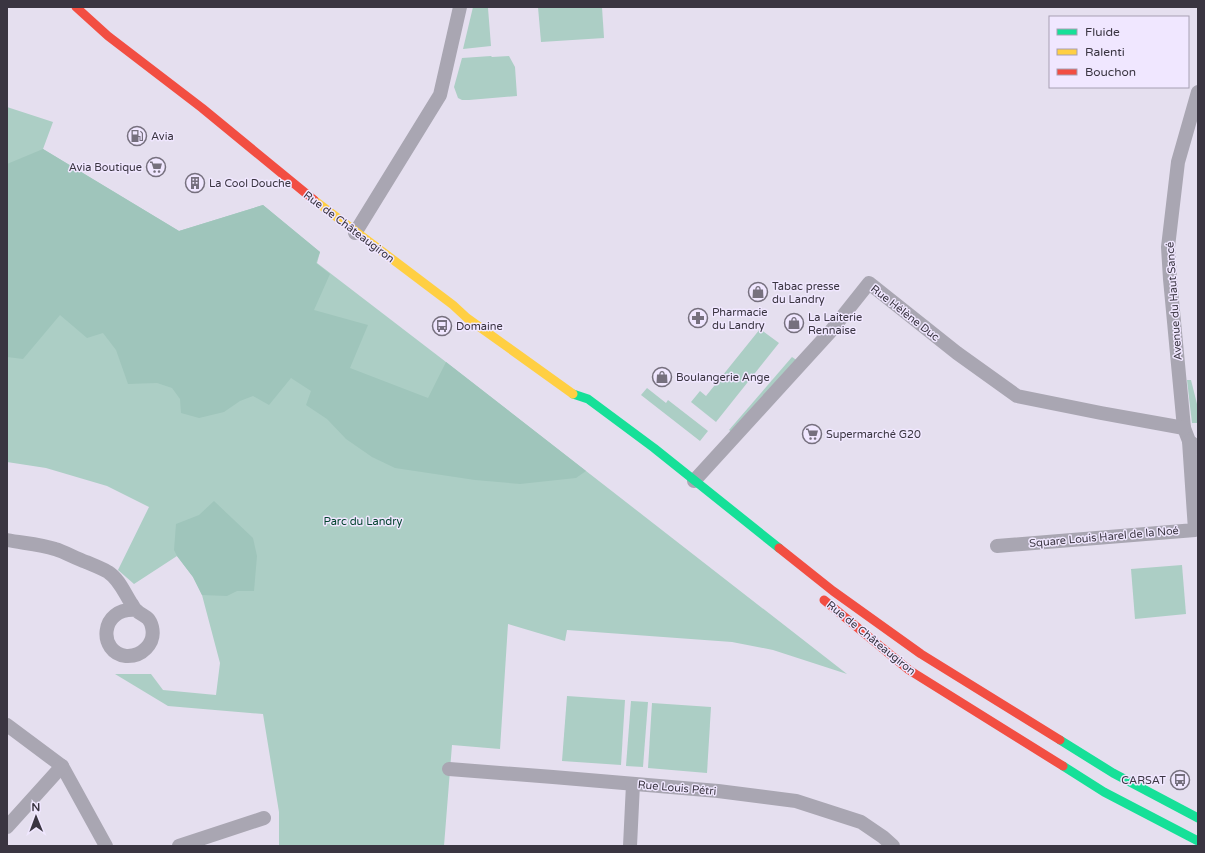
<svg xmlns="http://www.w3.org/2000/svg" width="1205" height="853" font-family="'Varela Round',sans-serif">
	<rect width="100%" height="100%" fill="#e5dfef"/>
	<g fill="#accec5">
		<polygon points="473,7 504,7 488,8 491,46 463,49"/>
		<polygon points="538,7 602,7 604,38 541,42"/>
		<polygon points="491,56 492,57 509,56 515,67 517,96 469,100 462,100 458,98 454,87 462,58"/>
		<polygon points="7,107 53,122 43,149 179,231 263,205 320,252 317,263 446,362 847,674 773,650 732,642 567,630 565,641 508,624 500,749 452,745 444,846 279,846 279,812 263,714 168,706 115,674 151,674 163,690 216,695 220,663 202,595 193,577 177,556 134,584 118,570 149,507 107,486 46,468 7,462 7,383 8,376 7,375"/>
		<polygon points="760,329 779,343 716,422 691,402 700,391 706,396"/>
		<polygon points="792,357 798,361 733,433 729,430"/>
		<polygon points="1187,380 1191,380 1198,408 1198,423 1192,423"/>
		<polygon points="647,388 666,403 668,400 708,431 700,441 641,395"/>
		<polygon points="1182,565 1186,614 1135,619 1131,569"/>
		<polygon points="567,696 625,700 621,765 562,761"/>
		<polygon points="631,701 648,702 643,767 626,766"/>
		<polygon points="652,703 711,707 707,773 648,768"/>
	</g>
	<g fill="#9fc5bb">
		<polygon points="43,149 179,231 263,205 320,252 316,263 330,274 314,310 368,325 350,368 428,398 446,362 586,471 576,478 520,484 475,480 395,468 372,457 346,439 327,419 306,405 311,391 291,378 269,405 253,396 240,401 224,412 199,418 181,413 180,399 172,388 157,383 128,384 116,350 103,333 87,338 60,315 23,359 7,357 7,164"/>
		<polygon points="214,501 253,538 257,556 254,591 237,591 227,596 202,595 193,577 177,556 174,550 176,524 199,515"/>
	</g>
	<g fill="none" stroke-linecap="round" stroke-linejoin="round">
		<g stroke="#a9a6b2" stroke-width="14">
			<polyline points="1198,92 1178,162 1168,247 1170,279 1184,428 1189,441 1198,448"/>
			<polyline points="355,233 440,95 460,7"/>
			<polyline points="694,481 830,332 869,283 957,353 1017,396 1101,413 1184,428"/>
			<path d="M7,540c15,3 33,4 48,9 10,3 20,9 31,13 7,3 15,6 22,10 11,7 16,20 23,31 2,2 3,6 5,7 7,7 13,5 16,17 4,17 -11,30 -26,29 -28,-3 -27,-49 10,-46"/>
			<polyline points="997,546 1195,530 1189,441"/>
			<polyline points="7,725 62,766 106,846"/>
			<polyline points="449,769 553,777 718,791 796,801 861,822 883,837 893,846"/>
			<polyline points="7,827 62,766"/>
			<polyline points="179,846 264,818"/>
			<polyline points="630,846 633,784"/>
		</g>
		<g stroke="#16e098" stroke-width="9">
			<polyline points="573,394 588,399 654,448 779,548"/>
			<polyline points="1060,740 1113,773 1198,818"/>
			<polyline points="1063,766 1104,792 1198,841"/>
		</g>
		<polyline stroke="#ffcf43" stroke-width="9" points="314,200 453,305 467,318 573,394"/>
		<g stroke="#f24e42" stroke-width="9">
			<polyline points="76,7 108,36 202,108 314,200"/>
			<polyline points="779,548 833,591 921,654 1060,740"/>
			<polyline points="824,600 909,670 1063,766"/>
		</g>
	</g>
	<defs>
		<g id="fuel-ring" transform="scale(1)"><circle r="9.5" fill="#f0e7ff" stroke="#76707e" stroke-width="1.5"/><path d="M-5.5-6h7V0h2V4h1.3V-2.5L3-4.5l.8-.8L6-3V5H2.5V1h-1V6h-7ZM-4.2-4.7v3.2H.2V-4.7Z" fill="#76707e"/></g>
		<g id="supermarket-ring" transform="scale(1)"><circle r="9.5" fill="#f0e7ff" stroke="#76707e" stroke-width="1.5"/><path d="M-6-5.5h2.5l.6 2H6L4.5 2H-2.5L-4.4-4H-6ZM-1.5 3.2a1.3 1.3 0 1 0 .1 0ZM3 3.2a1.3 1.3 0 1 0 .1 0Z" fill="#76707e"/></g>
		<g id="building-ring" transform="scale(1)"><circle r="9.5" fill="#f0e7ff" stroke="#76707e" stroke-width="1.5"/><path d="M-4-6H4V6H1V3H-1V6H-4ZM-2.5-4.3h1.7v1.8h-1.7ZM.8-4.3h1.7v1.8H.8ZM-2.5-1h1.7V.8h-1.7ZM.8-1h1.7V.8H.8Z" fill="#76707e"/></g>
		<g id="shop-ring" transform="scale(1)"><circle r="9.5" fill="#f0e7ff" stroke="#76707e" stroke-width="1.5"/><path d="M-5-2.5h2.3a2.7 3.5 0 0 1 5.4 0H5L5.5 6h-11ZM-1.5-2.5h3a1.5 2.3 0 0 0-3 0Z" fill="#76707e"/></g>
		<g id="pharmacy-ring" transform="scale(1)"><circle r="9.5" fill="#f0e7ff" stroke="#76707e" stroke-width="1.5"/><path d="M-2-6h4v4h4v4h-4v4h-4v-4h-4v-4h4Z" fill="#76707e"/></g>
		<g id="bus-ring" transform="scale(1)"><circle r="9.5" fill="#f0e7ff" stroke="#76707e" stroke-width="1.5"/><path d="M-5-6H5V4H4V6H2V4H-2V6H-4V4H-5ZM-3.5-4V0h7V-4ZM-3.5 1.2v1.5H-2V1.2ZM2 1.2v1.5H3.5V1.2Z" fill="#76707e"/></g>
	</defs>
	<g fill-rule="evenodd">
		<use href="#fuel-ring" x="137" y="136"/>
		<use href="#supermarket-ring" x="156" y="167"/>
		<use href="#building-ring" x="195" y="183"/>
		<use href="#shop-ring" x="758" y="292"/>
		<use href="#pharmacy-ring" x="698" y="318"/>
		<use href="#shop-ring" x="794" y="323"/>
		<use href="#bus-ring" x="442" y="326"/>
		<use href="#shop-ring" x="662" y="377"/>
		<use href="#supermarket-ring" x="812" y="434"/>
		<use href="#bus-ring" x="1180" y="780"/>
	</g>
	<g text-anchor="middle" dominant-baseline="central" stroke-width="3" stroke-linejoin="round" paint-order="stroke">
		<g font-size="11" fill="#3a3541" stroke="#f0e7ff" text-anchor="start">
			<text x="151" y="136">Avia</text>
			<text x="142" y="167" text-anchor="end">Avia Boutique</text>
			<text x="209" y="183">La Cool Douche</text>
			<text x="772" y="286">Tabac presse<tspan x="772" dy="13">du Landry</tspan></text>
			<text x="712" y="312">Pharmacie<tspan x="712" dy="13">du Landry</tspan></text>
			<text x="808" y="317">La Laiterie<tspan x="808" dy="13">Rennaise</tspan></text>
			<text x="456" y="326">Domaine</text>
			<text x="676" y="377">Boulangerie Ange</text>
			<text x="826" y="434">Supermarché G20</text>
			<text x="1166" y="780" text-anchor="end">CARSAT</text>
		</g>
		<g font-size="11" fill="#3a3541" stroke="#f0e7ff">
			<text transform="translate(349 227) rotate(37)">Rue de Châteaugiron</text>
			<text transform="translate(1174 301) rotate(-94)">Avenue du Haut Sancé</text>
			<text transform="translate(905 313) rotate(38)">Rue Hélène Duc</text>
			<text transform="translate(1104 537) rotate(-5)">Square Louis Harel de la Noé</text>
			<text transform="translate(871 638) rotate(39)">Rue de Châteaugiron</text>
			<text transform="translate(677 788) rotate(5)">Rue Louis Pétri</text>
		</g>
		<g font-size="11" fill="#03442f" stroke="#f0e7ff">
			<text x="363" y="521">Parc du Landry</text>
		</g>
	</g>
	<rect width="1205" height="853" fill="none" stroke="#3a3541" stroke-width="16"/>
	<rect x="1049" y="16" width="140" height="72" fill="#f0e7ff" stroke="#a7a0b3"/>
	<rect x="1057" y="29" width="20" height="6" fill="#16e098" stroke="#a7a0b3"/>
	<text x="1085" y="36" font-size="12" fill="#3a3541">Fluide</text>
	<rect x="1057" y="49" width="20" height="6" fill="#ffcf43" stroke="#a7a0b3"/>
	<text x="1085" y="56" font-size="12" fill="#3a3541">Ralenti</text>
	<rect x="1057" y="69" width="20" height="6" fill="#f24e42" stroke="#a7a0b3"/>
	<text x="1085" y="76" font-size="12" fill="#3a3541">Bouchon</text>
	<g transform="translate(36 817) rotate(359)" stroke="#f0e7ff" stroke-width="3" paint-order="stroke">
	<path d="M0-3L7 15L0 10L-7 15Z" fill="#3a3541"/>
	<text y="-6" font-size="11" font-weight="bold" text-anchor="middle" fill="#3a3541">N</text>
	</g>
</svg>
